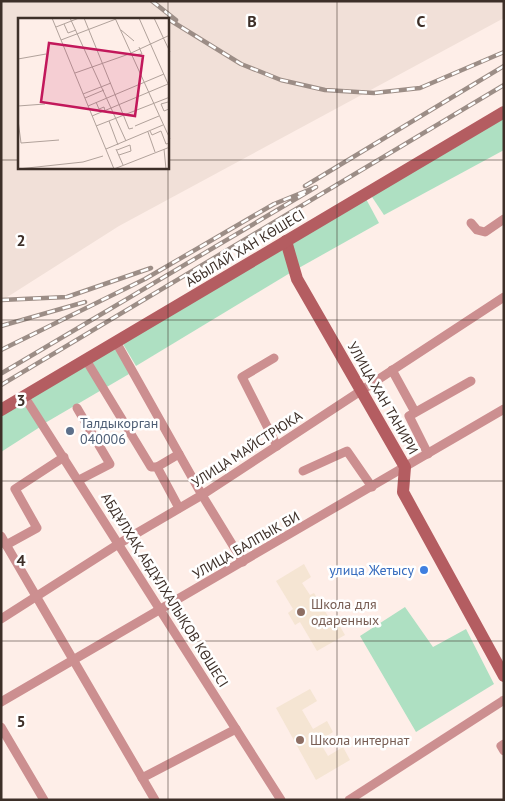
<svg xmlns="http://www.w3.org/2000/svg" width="505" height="801" font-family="'PT Sans',sans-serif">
	<rect width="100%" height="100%" fill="#feeee8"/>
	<path fill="#f1e0d8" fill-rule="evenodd" d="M1,1h503v17l-385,208 -118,75zM19,19h149v149h-149z"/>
	<g fill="#f5e5d3">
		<polygon points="304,564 311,577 302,583 310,595 314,593 334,626 338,623 345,635 317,651 300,622 295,625 288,613 293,609 276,581"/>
		<polygon points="310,689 317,701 302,710 313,729 327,721 333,732 319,741 328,756 343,747 350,760 316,780 276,708"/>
	</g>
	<g fill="#aee0c2">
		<polygon points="504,114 504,150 384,215 370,194"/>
		<polygon points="365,197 379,223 297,269 290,241"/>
		<polygon points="283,248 290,273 136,366 123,344"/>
		<polygon points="116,346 129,374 45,423 30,397"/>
		<polygon points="23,400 40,427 1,452 1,413"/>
		<polygon points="405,607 433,647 466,629 494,684 416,732 360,636"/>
	</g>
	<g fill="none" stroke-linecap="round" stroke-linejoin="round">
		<g stroke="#cc8f90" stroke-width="9">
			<polyline points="471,223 477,230 485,232 504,219"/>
			<polyline points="116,342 202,495 243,562"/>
			<polyline points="274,358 242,377 277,446"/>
			<polyline points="86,360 151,467 157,467 179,508"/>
			<polyline points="392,370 415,412"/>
			<polyline points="24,396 281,800"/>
			<polyline points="77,408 110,464 79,480"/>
			<polyline points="428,454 409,416 471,381"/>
			<polyline points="157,467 179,454"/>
			<polyline points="303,471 347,451 372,487"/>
			<polyline points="1,536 155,800"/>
			<polyline points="6,545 37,528 15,489 64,457"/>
			<polyline points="1,619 120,543 202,495 504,297"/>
			<polyline points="1,702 504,409"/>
			<polyline points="1,727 44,800"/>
			<polyline points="504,744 501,746 504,751"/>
			<polyline points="142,778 236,729"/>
			<polyline points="349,800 504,700"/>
		</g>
		<g stroke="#b45d61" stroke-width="12">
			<polyline points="286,241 297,279 405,467 403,492 504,676"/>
			<polyline points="1,410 504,112"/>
		</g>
		<g stroke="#9c8d86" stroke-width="4.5">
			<g id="rail">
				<polyline points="152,1 176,20"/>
				<polyline points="168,19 241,64 281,80 325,90 374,93 420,88 504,52"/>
				<polyline points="305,186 504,66"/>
				<polyline points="1,300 67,297 151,268"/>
				<polyline points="1,326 85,302"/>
				<polyline points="1,350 145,279 274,204 316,187 2,373"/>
				<polyline points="1,385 504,85"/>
			</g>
		</g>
		<use href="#rail" stroke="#fff" stroke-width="2.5" stroke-dasharray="8" stroke-linecap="butt"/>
	</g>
	<path fill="none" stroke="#3d2f28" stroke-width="1" stroke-opacity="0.55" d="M168,1v799M337,1v799M1,160h18M168,160h336M1,320h503M1,481h503M1,641h503"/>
	<circle fill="#5c6f8a" stroke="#fff" stroke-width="2" cx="70" cy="431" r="5"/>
	<circle fill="#3f7fe0" stroke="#fff" stroke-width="2" cx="424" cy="570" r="5"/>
	<g fill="#8d6e63" stroke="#fff" stroke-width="2">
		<circle cx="301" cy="612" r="5"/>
		<circle cx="300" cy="740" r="5"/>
	</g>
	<g text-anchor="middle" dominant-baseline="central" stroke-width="5" stroke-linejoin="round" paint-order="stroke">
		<g font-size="14" fill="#3d2f28" stroke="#fff">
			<text transform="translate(245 248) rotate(-31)">АБЫЛАЙ ХАН КӨШЕСІ</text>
			<text transform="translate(383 398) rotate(60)">УЛИЦА ХАН ТАНИРИ</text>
			<text transform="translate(247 449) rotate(-33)">УЛИЦА МАЙСТРЮКА</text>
			<text transform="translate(246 545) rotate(-30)">УЛИЦА БАЛПЫК БИ</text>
			<text transform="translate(165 590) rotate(58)">АБДҰЛХАҚ АБДҰЛХАЛЫҚОВ КӨШЕСІ</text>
		</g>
		<g font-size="14" fill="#4e5e75" stroke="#fff" text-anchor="start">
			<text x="80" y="423">Талдыкорган<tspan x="80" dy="16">040006</tspan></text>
		</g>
		<g font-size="14" fill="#366cbe" stroke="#fff" text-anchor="end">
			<text x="414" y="570">улица Жетысу</text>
		</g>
		<g font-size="14" fill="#785e54" stroke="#fff" text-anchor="start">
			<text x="311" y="604">Школа для<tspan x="311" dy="16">одаренных</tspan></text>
			<text x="310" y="740">Школа интернат</text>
		</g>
	</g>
	<g transform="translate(18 18)">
		<rect width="151" height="151" fill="#feeee8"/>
		<path fill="none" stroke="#b1a29b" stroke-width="1" d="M34,0l62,151M52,0l56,123M66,0l45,111 4,-1M97,0l55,121M121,0l30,68M136,0l16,34M46,6l4,9 8,-3M38,9l23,-9M103,12l13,11M43,22l55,-21M114,37l10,-1 -3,-7M0,41l28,-5M57,55l54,-19 41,-19M65,76l28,-11M67,80l19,-8M78,84l3,7 5,-2 1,4M150,84l-7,2 3,7 5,-2M0,88l27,-2M70,88l76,-32M74,98l76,-32M0,102l3,23 38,-3M91,103l9,24M78,108l74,-29M117,108l24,-10M132,113l2,4 9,-4 5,13 4,-1M130,114l7,20M88,131l57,-24M98,131l7,16M146,131l2,20M99,132l13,-5 1,6 -12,4M0,151l65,-7 20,-6M96,151l56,-22"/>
		<path fill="#c2185b" fill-opacity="0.15" stroke="#c2185b" stroke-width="2.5" d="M31,25l94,13 -8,60 -94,-14z"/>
		<rect width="151" height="151" fill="none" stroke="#3d2f28" stroke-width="2.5"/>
	</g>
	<g font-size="16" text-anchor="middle" font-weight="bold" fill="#3d2f28" stroke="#fff" stroke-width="5" stroke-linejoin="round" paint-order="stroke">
		<text x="252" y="27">B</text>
		<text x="421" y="27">C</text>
		<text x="21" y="246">2</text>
		<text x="21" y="406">3</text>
		<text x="21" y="566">4</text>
		<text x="21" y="727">5</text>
	</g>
	<rect width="505" height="801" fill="none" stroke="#3d2f28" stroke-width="5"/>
</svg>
